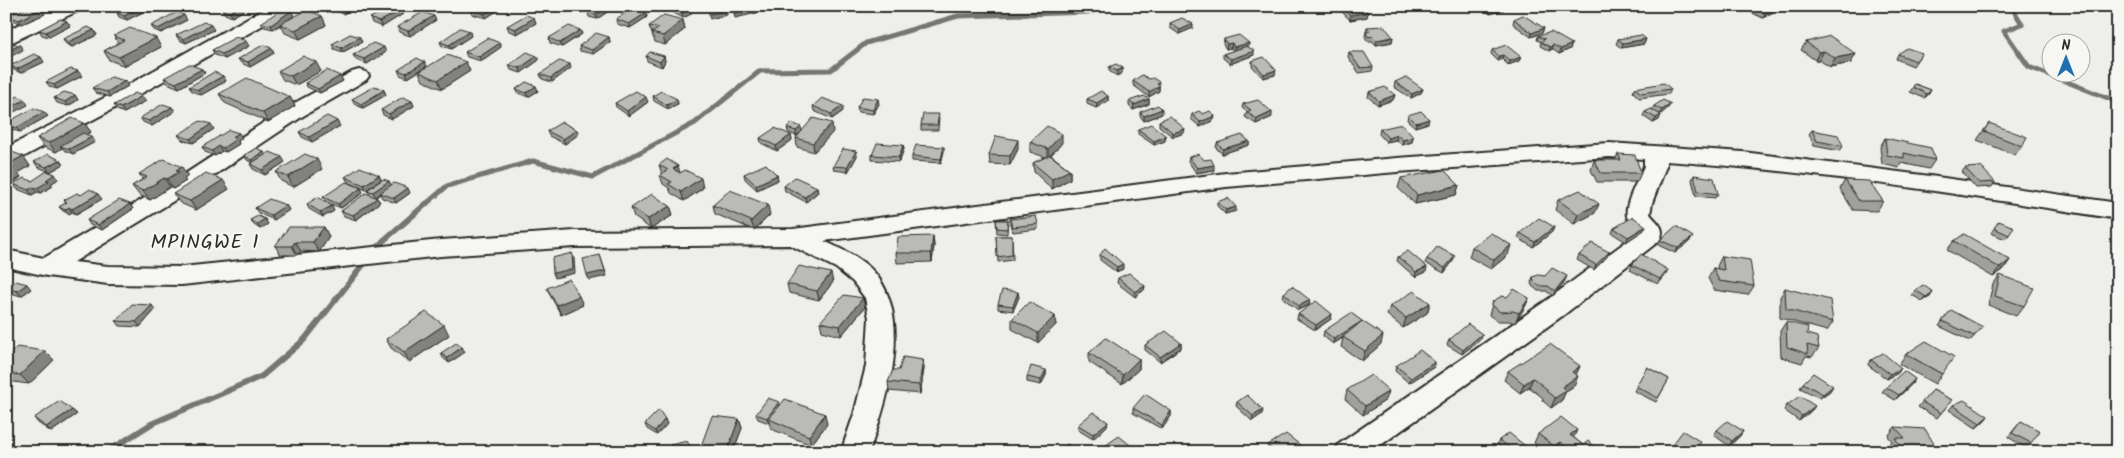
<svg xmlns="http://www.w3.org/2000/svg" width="2124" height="458" font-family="Kalam,sans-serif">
	<rect width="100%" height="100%" fill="#eeeeea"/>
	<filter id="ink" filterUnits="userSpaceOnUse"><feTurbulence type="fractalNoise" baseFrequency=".02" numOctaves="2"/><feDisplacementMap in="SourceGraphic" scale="10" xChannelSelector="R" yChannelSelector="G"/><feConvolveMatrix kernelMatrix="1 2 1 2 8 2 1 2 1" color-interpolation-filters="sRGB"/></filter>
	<g filter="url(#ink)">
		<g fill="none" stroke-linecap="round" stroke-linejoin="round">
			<g stroke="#757573" stroke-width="5">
				<polyline points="2011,6 2022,24 2004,31 2029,67 2118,102"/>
				<polyline points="425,205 447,186 533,161 593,177 695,123 760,71 831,70 866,43 958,16 1090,12 1104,6"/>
			</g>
			<g stroke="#757573" stroke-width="6">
				<polyline points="375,251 383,241 426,204"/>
				<polyline points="107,452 151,424 262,376 304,340 367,260"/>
			</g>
			<g stroke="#2b2b2b" stroke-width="4">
				<g id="minor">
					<polygon points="58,6 82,6 80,10 6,45 6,31"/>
					<polygon points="269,6 292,6 290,10 124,103 14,162 6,164 6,148 110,95"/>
					<path d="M359,70l7,2 3,4 -3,4 -63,36 -102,68 -127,78 34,4 74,1 259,-27 134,-9 218,-2 433,-56 171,-15 212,-15 134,9 187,24 188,27v16c-150,-23 -300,-48 -452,-58v5l-14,37 -2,11c7,9 17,14 9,27l-94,73 -194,138h-36l4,-8 208,-144 92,-68c-5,-5 -11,-10 -12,-16 -3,-12 12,-38 17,-50v-7l-35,-2 -212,15 -171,15 -402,54c19,9 42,19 54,36 34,48 9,125 -9,175h-28l13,-38 12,-48 3,-48 -4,-20 -12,-16 -17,-14 -46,-23 -215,2 -134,9 -259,29 -74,-1 -61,-8 -41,-9v-17l38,8 141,-84 104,-68 63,-34z"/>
				</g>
			</g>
			<use href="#minor" fill="#f6f6f2" fill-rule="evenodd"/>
		</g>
		<g fill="#a0a09d" stroke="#2b2b2b">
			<polygon points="94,6 110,6 102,10 95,8"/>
			<polygon points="228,6 251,6 232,17 225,14 222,10"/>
			<polygon points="330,6 358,6 343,14 332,9"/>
			<polygon points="442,6 464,6 456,11"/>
			<polygon points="549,6 560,6 555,9"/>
			<polygon points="596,6 613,6 613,8 597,19 589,17 588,12"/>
			<polygon points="1338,6 1361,6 1368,12 1367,17 1350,20 1338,8"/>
			<polygon points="1480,6 1505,6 1504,10 1490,14"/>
			<polygon points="1721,6 1745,6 1744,8 1736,13"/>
			<polygon points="503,7 486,18 472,14 470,9"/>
			<polygon points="671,7 690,9 691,14 683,18 672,12"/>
			<polygon points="1752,7 1772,13 1763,18 1750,12"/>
			<polygon points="149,9 127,20 119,17 117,13"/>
			<polygon points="291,11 294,16 285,22 322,16 326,25 300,39 285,33 281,25 273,29 264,27 261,23"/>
			<polygon points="646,13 647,17 630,28 617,24 616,19"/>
			<polygon points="45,14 22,24 12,20 9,16"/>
			<polygon points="403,14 382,27 372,23 370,18"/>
			<polygon points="534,18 536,23 517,34 509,31 507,26"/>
			<polygon points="1514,19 1544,28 1542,33 1531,37 1513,24"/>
			<polygon points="187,20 161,33 154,30 151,26"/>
			<polygon points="436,20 410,36 399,32 397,27"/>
			<polygon points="683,20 685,29 665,45 655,42 649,26"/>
			<polygon points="1170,23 1193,28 1179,34 1170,28"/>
			<polygon points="70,26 49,37 42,35 39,30"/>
			<polygon points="1367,27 1393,37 1392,42 1376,45 1372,41 1367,41 1365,36"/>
			<polygon points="94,30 97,35 72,47 66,44 63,39"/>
			<polygon points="214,30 186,43 179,40 176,35"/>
			<polygon points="580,30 582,34 562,47 550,43 549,38"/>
			<polygon points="114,36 161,47 125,66 109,60 104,51 118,43"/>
			<polygon points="471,36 451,49 442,46 440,42"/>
			<polygon points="1538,36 1572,44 1570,49 1559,54 1552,49 1549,51 1540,46 1541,42 1537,40"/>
			<polygon points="609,37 610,42 593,54 580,51 579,46"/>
			<polygon points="1224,39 1249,43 1248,47 1254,55 1230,64 1223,58 1223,54 1233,51 1231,48 1226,49 1223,44"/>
			<polygon points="1618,39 1646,39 1644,44 1621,48 1616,44"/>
			<polygon points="362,42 343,52 334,49 332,44"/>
			<polygon points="1806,42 1851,63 1830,67 1819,60 1815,60 1801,50"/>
			<polygon points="500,43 501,47 481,61 467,57 465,52"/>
			<polygon points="249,46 225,59 215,55 212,50"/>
			<polygon points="272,48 274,53 250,67 241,63 238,59"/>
			<polygon points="1492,50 1521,57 1519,61 1508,65 1502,59 1498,61 1491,54"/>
			<polygon points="386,52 367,64 356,60 353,55"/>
			<polygon points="1349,52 1373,67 1372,71 1359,73 1348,57"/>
			<polygon points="1922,53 1913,66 1896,59 1898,54"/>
			<polygon points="646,56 664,56 665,61 662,67 647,61"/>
			<polygon points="539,60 521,73 511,70 509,65"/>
			<polygon points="1252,61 1275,75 1263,78 1252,66"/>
			<polygon points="44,62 21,73 14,70 10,66"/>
			<polygon points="427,66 408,78 400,75 398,70"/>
			<polygon points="1109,67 1123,68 1122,73 1117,76 1109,71"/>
			<polygon points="571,68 552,82 542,79 540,74"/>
			<polygon points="202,69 205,73 179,88 167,83 164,78"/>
			<polygon points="278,71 321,71 296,85 283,80"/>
			<polygon points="470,71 442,89 423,81 419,72"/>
			<polygon points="82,76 57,89 50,87 46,82"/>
			<polygon points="223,76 226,81 201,95 192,91 189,87"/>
			<polygon points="340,76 343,81 320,93 307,87 305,83"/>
			<polygon points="1133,81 1159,86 1159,91 1149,97 1133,85"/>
			<polygon points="1395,82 1423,89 1421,93 1411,98 1394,87"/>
			<polygon points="1915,84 1931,90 1928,95 1924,98 1910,92"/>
			<polygon points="128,86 110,97 96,93 92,88"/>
			<polygon points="536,86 538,91 528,97 518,93 516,89"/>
			<polygon points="1635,88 1671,89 1669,94 1639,98 1633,92"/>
			<polygon points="384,90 386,95 363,108 354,104 352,99"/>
			<polygon points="1369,92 1395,95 1393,100 1378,105 1368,97"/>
			<polygon points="219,94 290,97 295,106 268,122 225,103"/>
			<polygon points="75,95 78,100 68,106 57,103 54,98"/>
			<polygon points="142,96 146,101 124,113 117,110 114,105"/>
			<polygon points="653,96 677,99 678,104 668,109 654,101"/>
			<polygon points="1108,96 1108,101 1096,108 1087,104 1087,99"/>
			<polygon points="1149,99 1149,104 1133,110 1129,106 1129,101"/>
			<polygon points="412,101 414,106 392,119 383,115 381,110"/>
			<polygon points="648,102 629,116 616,107 615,103"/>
			<polygon points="879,104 873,114 858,112 857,107"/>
			<polygon points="1243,104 1272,117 1256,124 1245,117 1247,112 1242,108"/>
			<polygon points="813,106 843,111 832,119 814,111"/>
			<polygon points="1654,106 1668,108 1660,114 1659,120 1653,123 1643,116 1645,112 1652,110"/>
			<polygon points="172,107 175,111 152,126 143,122 140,118"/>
			<polygon points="1140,112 1162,114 1144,121 1140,116"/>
			<polygon points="1192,114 1203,114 1214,120 1200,127 1191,119"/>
			<polygon points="1408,115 1428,123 1415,127 1407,120"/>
			<polygon points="48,116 20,132 9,129 6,125 6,123"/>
			<polygon points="939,118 938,130 921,130 921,125"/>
			<polygon points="1159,121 1184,133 1173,137 1159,126"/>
			<polygon points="84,123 91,132 86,134 95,142 73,154 64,150 62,148 56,152 44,147 37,138"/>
			<polygon points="1989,123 2022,146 2015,155 1977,140"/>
			<polygon points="340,126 312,142 302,137 299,132"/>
			<polygon points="787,128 801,131 833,132 814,152 797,147 796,138 800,133 796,136 788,132"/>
			<polygon points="214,129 193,143 182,140 178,135"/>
			<polygon points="1138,129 1165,141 1154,145 1138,134"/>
			<polygon points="1380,129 1413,137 1412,142 1402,145 1396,140 1386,142 1379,134"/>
			<polygon points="577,130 579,134 565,144 549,136 547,131"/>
			<polygon points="1812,130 1843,146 1840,151 1814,146 1809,134"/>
			<polygon points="791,135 792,140 777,151 761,143 760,138"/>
			<polygon points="242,138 238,141 239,144 226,152 222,151 215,156 205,152 202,147"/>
			<polygon points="1885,138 1935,160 1929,169 1901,163 1899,168 1882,164 1880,147"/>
			<polygon points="1249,141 1249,145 1222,154 1216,148 1217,143"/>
			<polygon points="1030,142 1062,143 1051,155 1070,170 1070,179 1052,189 1034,172 1033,163 1045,157 1030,152"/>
			<polygon points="903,145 904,149 899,162 872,160 872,155"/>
			<polygon points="1018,149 1010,165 990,164 989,155"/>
			<polygon points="856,151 857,156 848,172 834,170 833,166"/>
			<polygon points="944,151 941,163 912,161 912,156"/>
			<polygon points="1618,154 1641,173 1637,182 1597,182 1591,170 1594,160 1615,160"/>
			<polygon points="6,155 23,156 30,166 18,173 21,177 14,182 10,180 6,182"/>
			<polygon points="244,155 265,155 285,162 265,175 253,169 250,164 252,163 247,160"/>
			<polygon points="1189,157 1214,170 1196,173 1188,161"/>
			<polygon points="34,162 64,164 50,172 38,167"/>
			<polygon points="659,165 680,173 703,188 684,201 671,193 669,188 663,184 660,175 662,174"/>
			<polygon points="1965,168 1995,182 1992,187 1976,188 1962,172"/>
			<polygon points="322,169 293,187 281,181 276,172"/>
			<polygon points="139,174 188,176 184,179 186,181 173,189 170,187 150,200 139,195 132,186 143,179"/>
			<polygon points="744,174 777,175 778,180 757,190 745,179"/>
			<polygon points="379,175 381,180 366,190 348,182 345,177"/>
			<polygon points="1694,175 1718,194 1715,198 1696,196 1692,180"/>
			<polygon points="1401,178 1459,185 1456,195 1415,204 1398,188"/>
			<polygon points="58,179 51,184 53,186 41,193 37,192 32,195 17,189 13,184 32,181"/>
			<polygon points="1845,180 1883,201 1877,211 1853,210 1840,189"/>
			<polygon points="389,181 391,185 410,193 396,203 382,198 380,194 376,197 377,198 380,202 356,220 344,216 341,211 370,194 367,190"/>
			<polygon points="784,186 817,187 818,192 806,202 785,191"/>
			<polygon points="361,188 363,193 341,208 326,202 323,197"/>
			<polygon points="229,189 196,210 180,203 173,194"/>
			<polygon points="81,195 102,199 76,214 72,212 69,214 63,211 59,207 66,203 64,200"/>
			<polygon points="1558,200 1595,213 1574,224 1555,210"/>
			<polygon points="1217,202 1236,211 1225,214 1217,206"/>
			<polygon points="130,204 133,209 102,230 90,225 87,220"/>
			<polygon points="307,204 334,211 323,217 309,209"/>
			<polygon points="286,205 289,210 274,220 258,213 255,208"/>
			<polygon points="713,205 770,215 754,230 715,214"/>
			<polygon points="670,206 673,215 651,229 634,217 631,208"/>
			<polygon points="1010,219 1038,224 1038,229 1013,232 1010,224"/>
			<polygon points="250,220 268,224 260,229 254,225"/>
			<polygon points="996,220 1008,220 1007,234 997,233"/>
			<polygon points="1999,221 2009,235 2005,239 1991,233"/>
			<polygon points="1646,226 1644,230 1626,242 1612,233 1614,228"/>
			<polygon points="324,227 329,237 319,252 301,251 297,255 281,255 275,246"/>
			<polygon points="1554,227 1552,232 1533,247 1518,238 1520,233"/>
			<polygon points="933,236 934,246 932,262 897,263 896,253"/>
			<polygon points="996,236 1012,236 1013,260 998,262"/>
			<polygon points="1660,240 1690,241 1675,253 1658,245"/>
			<polygon points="1954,241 2010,260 2003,270 1993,277 1947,250"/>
			<polygon points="1472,247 1508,255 1491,269 1469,257"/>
			<polygon points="1100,255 1123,269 1116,272 1100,260"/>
			<polygon points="1579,255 1607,257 1594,270 1577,260"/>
			<polygon points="1722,256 1754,286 1748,295 1714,290 1708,278 1713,268 1718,269 1717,266"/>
			<polygon points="1398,257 1426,272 1415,277 1397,261"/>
			<polygon points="1427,259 1453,261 1444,273 1425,263"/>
			<polygon points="1632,265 1666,275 1658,284 1630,270"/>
			<polygon points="2000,275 2024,306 2016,316 1988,305 1993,284"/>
			<polygon points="1545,276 1565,281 1553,296 1546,291 1538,291 1532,286 1531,282 1533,277"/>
			<polygon points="1118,278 1145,286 1144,290 1135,297 1117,283"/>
			<polygon points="833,282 819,300 789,293 787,284"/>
			<polygon points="6,288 31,289 21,296 10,293 6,289"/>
			<polygon points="547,288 583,305 561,315 551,297"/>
			<polygon points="1785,288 1833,322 1827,331 1780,318 1780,297"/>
			<polygon points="1915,290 1933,292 1930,297 1922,301 1912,295"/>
			<polygon points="1284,293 1310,300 1309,305 1298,310 1283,298"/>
			<polygon points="1019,297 1013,311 998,309 998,304"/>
			<polygon points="1507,297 1529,298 1525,307 1515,323 1509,321 1497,321 1489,315 1493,301"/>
			<polygon points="863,298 865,307 841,336 822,331 820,322"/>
			<polygon points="1430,303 1427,313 1403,328 1387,315 1390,306"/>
			<polygon points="155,310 140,327 120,326 116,321"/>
			<polygon points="1951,310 1979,331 1970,341 1939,326"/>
			<polygon points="1298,314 1331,319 1315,330 1297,319"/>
			<polygon points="1055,316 1056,325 1038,343 1012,329 1012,319"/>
			<polygon points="1786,322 1807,334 1819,348 1812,357 1806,356 1802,363 1781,357 1780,331"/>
			<polygon points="1324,331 1381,344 1362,361 1341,347 1343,338 1333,344 1323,336"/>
			<polygon points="1482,334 1481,339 1462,354 1447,345 1449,340"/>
			<polygon points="449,335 409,362 391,348 386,339"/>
			<polygon points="1181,343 1181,348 1160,362 1145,350 1145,345"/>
			<polygon points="462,347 465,352 449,363 443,358 441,353"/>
			<polygon points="1089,353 1139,359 1139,369 1122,384 1089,362"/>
			<polygon points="1906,354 1942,374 1935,384 1899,364"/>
			<polygon points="6,357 54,360 29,384 6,381"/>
			<polygon points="923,360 924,369 920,394 889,391 888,382 899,370"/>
			<polygon points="1871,360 1901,368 1898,373 1887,379 1868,365"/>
			<polygon points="1435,362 1434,367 1409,383 1395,371 1396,366"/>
			<polygon points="1580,366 1576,375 1574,386 1566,391 1562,400 1551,408 1542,400 1543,398 1529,387 1520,393 1504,380 1508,371"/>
			<polygon points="1647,367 1669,379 1656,402 1634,391"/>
			<polygon points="1046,370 1046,375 1041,385 1027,382 1027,377"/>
			<polygon points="1915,379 1912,384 1895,400 1882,392 1886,387"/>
			<polygon points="1803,383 1830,391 1820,398 1800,388"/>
			<polygon points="1347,390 1386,400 1363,415 1345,399"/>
			<polygon points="1933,390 1952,400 1937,418 1918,407"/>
			<polygon points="779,402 780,405 827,424 811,445 771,429 769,422 769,423 758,419 756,414"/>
			<polygon points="1237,402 1262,414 1252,421 1236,406"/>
			<polygon points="1787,405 1815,406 1811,411 1799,421 1784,410"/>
			<polygon points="1953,405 1988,416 1984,421 1976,428 1949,410"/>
			<polygon points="1133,408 1171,411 1171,416 1162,429 1133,413"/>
			<polygon points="72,410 77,414 51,432 38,423 34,418"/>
			<polygon points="739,419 742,428 733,452 703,452 701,446"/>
			<polygon points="2021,421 2031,443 2026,448 2008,437"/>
			<polygon points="645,424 667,424 657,435 647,429"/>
			<polygon points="1078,425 1107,426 1093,439 1078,430"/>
			<polygon points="1895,427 1939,452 1891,452 1887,447 1892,441 1888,436"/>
			<polygon points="1717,430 1743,431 1740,436 1729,446 1714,435"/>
			<polygon points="1538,434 1574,438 1583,445 1602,452 1556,452 1555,451 1554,452 1545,452 1534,443"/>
			<polygon points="1499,440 1533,452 1507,452 1497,445"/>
			<polygon points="1268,445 1304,448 1304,452 1269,452 1267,450"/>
		</g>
		<g fill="#828280" stroke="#2b2b2b">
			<polygon points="6,6 13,6 6,9"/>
			<polygon points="99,6 110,6 102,10"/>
			<polygon points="143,6 148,6 149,9 127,20 124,16"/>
			<polygon points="241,6 251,6 232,17 230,12"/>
			<polygon points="348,6 358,6 343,14 341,10"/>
			<polygon points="455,6 464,6 456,11 454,7"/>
			<polygon points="496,6 502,6 503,7 486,18 484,14"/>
			<polygon points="555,6 560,6 555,9"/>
			<polygon points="608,6 613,6 613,8 597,19 596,15"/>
			<polygon points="716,6 729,6 726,7 727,15 710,19 709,14 716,9"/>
			<polygon points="757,6 757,13 735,18 734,13"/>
			<polygon points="1503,6 1505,6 1504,10 1490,14 1491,10"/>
			<polygon points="1742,6 1745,6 1744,8 1736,13 1738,8"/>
			<polygon points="1774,8 1772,13 1763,18 1765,14"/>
			<polygon points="41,9 45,14 22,24 19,20"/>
			<polygon points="690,9 691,14 683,18 682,13"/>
			<polygon points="401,10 403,14 382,27 379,22"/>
			<polygon points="291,11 294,16 273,29 271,25"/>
			<polygon points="1368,12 1367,17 1350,20 1350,15"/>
			<polygon points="646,13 647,17 630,28 629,24"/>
			<polygon points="184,15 187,20 161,33 158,29"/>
			<polygon points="322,16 326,25 300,39 295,30"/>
			<polygon points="434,16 436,20 410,36 408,31"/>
			<polygon points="534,18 536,23 517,34 515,29"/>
			<polygon points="683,20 685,29 665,45 663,36"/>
			<polygon points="67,21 70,26 49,37 46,32"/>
			<polygon points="1193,24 1193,28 1179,34 1180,30"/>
			<polygon points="211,25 214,30 186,43 183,39"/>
			<polygon points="1544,28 1542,33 1531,37 1532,33"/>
			<polygon points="94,30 97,35 72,47 68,42"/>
			<polygon points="580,30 582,34 562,47 560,43"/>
			<polygon points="470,31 471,36 451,49 449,45"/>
			<polygon points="360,37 362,42 343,52 341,48"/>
			<polygon points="609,37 610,42 593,54 592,50"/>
			<polygon points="1393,37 1392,42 1376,45 1377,40"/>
			<polygon points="156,38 161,47 125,66 119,57"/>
			<polygon points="1646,39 1644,44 1621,48 1623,43"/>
			<polygon points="246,41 249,46 225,59 222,54"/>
			<polygon points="500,43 501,47 481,61 479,57"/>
			<polygon points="1232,43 1231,48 1226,49 1227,44"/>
			<polygon points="1249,43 1248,48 1234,52 1234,47"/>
			<polygon points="1572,44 1570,49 1559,54 1561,49"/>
			<polygon points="20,45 23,50 6,59 6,52"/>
			<polygon points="1553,45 1552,49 1549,51 1550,47"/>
			<polygon points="384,47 386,52 367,64 364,59"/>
			<polygon points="272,48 274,53 250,67 248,62"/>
			<polygon points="1254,51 1254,55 1230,64 1231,59"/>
			<polygon points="1824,51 1819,60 1815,60 1819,52"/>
			<polygon points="1856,54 1851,63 1830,67 1835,58"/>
			<polygon points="1503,55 1502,59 1498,61 1499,56"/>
			<polygon points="537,56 539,60 521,73 520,68"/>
			<polygon points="664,56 665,61 662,67 660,62"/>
			<polygon points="41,57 44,62 21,73 17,69"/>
			<polygon points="1521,57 1519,61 1508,65 1510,61"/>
			<polygon points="316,62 321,71 296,85 291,76"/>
			<polygon points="425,62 427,66 408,78 406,73"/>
			<polygon points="466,62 470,71 442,89 438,80"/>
			<polygon points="570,64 571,68 552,82 551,78"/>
			<polygon points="1123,68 1122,73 1117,76 1117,71"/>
			<polygon points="202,69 205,73 179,88 176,83"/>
			<polygon points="1276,70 1275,75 1263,78 1264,74"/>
			<polygon points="78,71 82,76 57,89 54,85"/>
			<polygon points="223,76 226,81 201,95 198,90"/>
			<polygon points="340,76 343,81 320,93 318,89"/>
			<polygon points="125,81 128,86 110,97 107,92"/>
			<polygon points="1159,82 1159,91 1149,97 1149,92"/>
			<polygon points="536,86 538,91 528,97 526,93"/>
			<polygon points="1423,89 1421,93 1411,98 1412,94"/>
			<polygon points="384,90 386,95 363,108 361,104"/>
			<polygon points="1931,90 1928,95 1924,98 1927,94"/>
			<polygon points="75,95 78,100 68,106 65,102"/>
			<polygon points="1395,95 1393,100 1378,105 1379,101"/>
			<polygon points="142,96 146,101 124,113 121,108"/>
			<polygon points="1108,96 1108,101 1096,108 1097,103"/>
			<polygon points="290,97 295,106 268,122 263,113"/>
			<polygon points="646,97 648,102 629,116 627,111"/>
			<polygon points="677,99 678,104 668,109 667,105"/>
			<polygon points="878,99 879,104 873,114 873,110"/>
			<polygon points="1149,99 1149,104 1133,110 1134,105"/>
			<polygon points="25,100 28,105 6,116 6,109"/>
			<polygon points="412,101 414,106 392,119 389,114"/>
			<polygon points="1671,104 1668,108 1660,115 1662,110"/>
			<polygon points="843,106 843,111 832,119 831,114"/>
			<polygon points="172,107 175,111 152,126 149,121"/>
			<polygon points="1162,109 1162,114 1144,121 1144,116"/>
			<polygon points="44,112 48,116 20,132 16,128"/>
			<polygon points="1272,112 1272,117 1256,124 1257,119"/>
			<polygon points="1661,115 1659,120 1653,123 1656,118"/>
			<polygon points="1215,116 1214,120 1200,127 1200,122"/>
			<polygon points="1429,119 1428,123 1415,127 1416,123"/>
			<polygon points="337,121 340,126 312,142 309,137"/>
			<polygon points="84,123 91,132 64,147 60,146 62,148 56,152 49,143"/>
			<polygon points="832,123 833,132 814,152 813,143"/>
			<polygon points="211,124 214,129 193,143 190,139"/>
			<polygon points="801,127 802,132 796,136 796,131"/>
			<polygon points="1185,129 1184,133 1173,137 1173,133"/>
			<polygon points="577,130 579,134 565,144 563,139"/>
			<polygon points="239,133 242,138 238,141 239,144 226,152 223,148 232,137"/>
			<polygon points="1062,134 1062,143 1048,158 1048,149"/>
			<polygon points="791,135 792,140 777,151 776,146"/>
			<polygon points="1397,135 1396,140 1386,142 1388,138"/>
			<polygon points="1166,136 1165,141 1154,145 1154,141"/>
			<polygon points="92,137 95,142 73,154 69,149"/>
			<polygon points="1413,137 1412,142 1402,145 1403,140"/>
			<polygon points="1018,140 1018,149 1010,165 1010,156"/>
			<polygon points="1249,141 1249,145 1222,154 1223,149"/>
			<polygon points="903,145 904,149 899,162 899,157"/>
			<polygon points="219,146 222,151 215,156 212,151"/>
			<polygon points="944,147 944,151 941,163 941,159"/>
			<polygon points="856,151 857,156 848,172 847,167"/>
			<polygon points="264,152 267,157 254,164 251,160"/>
			<polygon points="23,156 30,166 18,173 21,177 14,182 7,172 7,165"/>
			<polygon points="282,157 285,162 265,175 262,170"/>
			<polygon points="317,159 322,169 293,187 288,177"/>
			<polygon points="60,160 64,164 50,172 46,167"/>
			<polygon points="1214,165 1214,170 1196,173 1197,168"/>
			<polygon points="678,166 681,175 673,169"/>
			<polygon points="182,167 188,176 184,179 186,181 173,189 167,179 176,171"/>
			<polygon points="1070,170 1070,179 1052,189 1052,179"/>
			<polygon points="55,174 58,179 51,184 53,186 41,193 37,188 46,180"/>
			<polygon points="6,175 10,180 6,182"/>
			<polygon points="379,175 381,180 366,190 364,185"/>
			<polygon points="777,175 778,180 757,190 756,185"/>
			<polygon points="164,178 170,187 150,200 143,191"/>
			<polygon points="701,178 703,188 684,201 681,192"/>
			<polygon points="223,180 229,189 196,210 190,201"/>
			<polygon points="389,181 392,186 376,197 373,192"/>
			<polygon points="1459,185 1456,195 1415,204 1417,195"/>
			<polygon points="33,187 37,192 32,195 28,190"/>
			<polygon points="817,187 818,192 806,202 805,197"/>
			<polygon points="361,188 363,193 341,208 338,204"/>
			<polygon points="408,188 410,193 396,203 394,198"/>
			<polygon points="98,194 102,199 76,214 72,209"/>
			<polygon points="377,198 380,202 356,220 353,215"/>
			<polygon points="130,204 133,209 102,230 98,225"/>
			<polygon points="1599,204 1595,213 1574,224 1578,214"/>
			<polygon points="286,205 289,210 274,220 271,215"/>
			<polygon points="768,205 770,215 754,230 751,221"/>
			<polygon points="332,206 334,211 323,217 320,212"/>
			<polygon points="670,206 673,215 651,229 648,219"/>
			<polygon points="69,207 72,212 69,214 65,210"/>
			<polygon points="1236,207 1236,211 1225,214 1226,210"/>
			<polygon points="6,214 10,218 6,221"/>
			<polygon points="265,219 268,224 260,229 257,224"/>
			<polygon points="1646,226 1644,230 1626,242 1628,237"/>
			<polygon points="324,227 329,237 319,252 313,242"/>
			<polygon points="1554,227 1552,232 1533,247 1535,242"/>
			<polygon points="933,236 934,246 932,262 931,253"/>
			<polygon points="1693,237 1690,241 1675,253 1678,248"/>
			<polygon points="295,242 301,251 297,255 292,246"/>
			<polygon points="1511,245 1508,255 1491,269 1494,260"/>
			<polygon points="1609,252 1607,257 1594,270 1596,265"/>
			<polygon points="572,253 574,258 575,273 555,278 553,273"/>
			<polygon points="600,255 607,276 589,280 587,275"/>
			<polygon points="1455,256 1453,261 1444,273 1445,268"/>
			<polygon points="2010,260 2003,270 1993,277 2000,268"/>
			<polygon points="1123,264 1123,269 1116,272 1117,267"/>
			<polygon points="1427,267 1426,272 1415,277 1416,272"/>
			<polygon points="1668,270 1666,275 1658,284 1660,279"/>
			<polygon points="831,273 833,282 819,300 817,291"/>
			<polygon points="1567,276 1565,281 1553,296 1555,291"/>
			<polygon points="27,284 31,289 21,296 17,291"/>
			<polygon points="1145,286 1144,290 1135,297 1135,292"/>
			<polygon points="1018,292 1019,297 1013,311 1013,306"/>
			<polygon points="1933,292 1930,297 1922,301 1926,297"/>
			<polygon points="579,296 583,305 561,315 557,305"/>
			<polygon points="863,298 865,307 841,336 840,326"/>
			<polygon points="1529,298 1525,307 1515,323 1519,313"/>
			<polygon points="1310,300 1309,305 1298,310 1299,306"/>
			<polygon points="1430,303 1427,313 1403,328 1406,318"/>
			<polygon points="152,305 155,310 140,327 136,322"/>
			<polygon points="1332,314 1331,319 1315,330 1316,325"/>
			<polygon points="1055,316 1056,325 1038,343 1038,333"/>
			<polygon points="1362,321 1361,326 1333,344 1334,339"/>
			<polygon points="444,325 449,335 409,362 404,352"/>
			<polygon points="1482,334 1481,339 1462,354 1463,350"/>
			<polygon points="1383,335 1381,344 1362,361 1365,351"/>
			<polygon points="1181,343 1181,348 1160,362 1160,357"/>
			<polygon points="462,347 465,352 449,363 447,358"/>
			<polygon points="45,351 54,360 29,384 20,375"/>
			<polygon points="1139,359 1139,369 1122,384 1123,375"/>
			<polygon points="923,360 924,369 920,394 919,385"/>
			<polygon points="1435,362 1434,367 1409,383 1411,378"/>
			<polygon points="1580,366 1575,376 1572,372"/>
			<polygon points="1901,368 1898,373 1887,379 1890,374"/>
			<polygon points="1046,370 1046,375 1041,385 1041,380"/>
			<polygon points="1578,376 1574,386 1566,391 1562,400 1551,408 1555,398 1562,387"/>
			<polygon points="1533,378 1529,387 1520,393 1524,384"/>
			<polygon points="1915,379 1912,384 1895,400 1899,395"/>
			<polygon points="1833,386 1830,391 1820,398 1823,394"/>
			<polygon points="1389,391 1386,400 1363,415 1365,406"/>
			<polygon points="779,402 780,406 769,419 769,423 767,418"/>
			<polygon points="1815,406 1811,411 1799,421 1802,416"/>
			<polygon points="72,410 77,414 51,432 46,427"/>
			<polygon points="1263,410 1262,414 1252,421 1253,416"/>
			<polygon points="1171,411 1171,416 1162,429 1162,425"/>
			<polygon points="825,414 827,424 811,445 809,436"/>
			<polygon points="1988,416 1984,421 1976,428 1980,423"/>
			<polygon points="665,419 667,424 657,435 655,431"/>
			<polygon points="739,419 742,428 733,452 729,452 728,448"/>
			<polygon points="1108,422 1107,426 1093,439 1093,434"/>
			<polygon points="1577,430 1573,439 1570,435"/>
			<polygon points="1743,431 1740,436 1729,446 1732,441"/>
			<polygon points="1560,442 1555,451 1551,452 1554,446"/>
			<polygon points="1304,448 1304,452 1298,452"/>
		</g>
		<g fill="#babab7" stroke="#2b2b2b">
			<polygon points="29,6 34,6 41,9 19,20 9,16"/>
			<polygon points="130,6 143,6 124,16 117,13"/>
			<polygon points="228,6 241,6 230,12 222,10"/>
			<polygon points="333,6 348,6 341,10"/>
			<polygon points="391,6 401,10 379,22 370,18"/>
			<polygon points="475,6 496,6 484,14 470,9"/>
			<polygon points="596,6 608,6 596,15 588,12"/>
			<polygon points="672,6 684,6 690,9 682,13 671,7"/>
			<polygon points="723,6 726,6 726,11 709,14 708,9"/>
			<polygon points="733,6 756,6 756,9 734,13"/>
			<polygon points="1342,6 1361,6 1368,12 1350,15"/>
			<polygon points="1487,6 1503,6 1491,10"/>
			<polygon points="1755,6 1770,6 1774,8 1765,14 1752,7"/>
			<polygon points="633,8 646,13 629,24 616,19"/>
			<polygon points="282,9 291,11 271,25 261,23"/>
			<polygon points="307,10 322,16 295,30 280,24"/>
			<polygon points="177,12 184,15 158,29 151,26"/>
			<polygon points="423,12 434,16 408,31 397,27"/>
			<polygon points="526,15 534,18 515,29 507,26"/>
			<polygon points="664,15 683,20 663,36 652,33 659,28 649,26"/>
			<polygon points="1523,15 1544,28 1532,33 1514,19"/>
			<polygon points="1182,18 1193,24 1180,30 1170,23"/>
			<polygon points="60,19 67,21 46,32 39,30"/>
			<polygon points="204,22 211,25 183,39 176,35"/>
			<polygon points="569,26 580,30 560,43 549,38"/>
			<polygon points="1384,26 1393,37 1377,40 1373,36 1368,37 1366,32 1370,31 1367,27"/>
			<polygon points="88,27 94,30 68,42 63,39"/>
			<polygon points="130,28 156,38 119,57 104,51 124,40 114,36"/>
			<polygon points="460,28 470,31 449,45 440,42"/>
			<polygon points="1551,32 1572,44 1561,49 1553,45 1550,47 1541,42 1545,39 1538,36"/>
			<polygon points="596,33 609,37 592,50 579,46"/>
			<polygon points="350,34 360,37 341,48 332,44"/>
			<polygon points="1239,35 1249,43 1234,47 1232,43 1227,44 1224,39"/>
			<polygon points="1641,35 1646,39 1623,43 1618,39"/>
			<polygon points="1830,36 1856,54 1835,58 1824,51 1819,52 1806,42"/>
			<polygon points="236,37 246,41 222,54 212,50"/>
			<polygon points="487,38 500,43 479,57 465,52"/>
			<polygon points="11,43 20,45 6,52 6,45"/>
			<polygon points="373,43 384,47 364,59 353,55"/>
			<polygon points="263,45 272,48 248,62 238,59"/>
			<polygon points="1506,45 1521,57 1510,61 1503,55 1499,56 1492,50"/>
			<polygon points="1247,46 1254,51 1231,59 1223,54"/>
			<polygon points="1907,48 1922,53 1916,61 1898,54"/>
			<polygon points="527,52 537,56 520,68 509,65"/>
			<polygon points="650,52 664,56 660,62 646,56"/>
			<polygon points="1349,52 1364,52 1373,67 1360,68"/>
			<polygon points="34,54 41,57 17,69 10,66"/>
			<polygon points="447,55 466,62 438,80 419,72"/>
			<polygon points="303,56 316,62 291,76 278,71"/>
			<polygon points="1264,57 1276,70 1264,74 1252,61"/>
			<polygon points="417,58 425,62 406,73 398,70"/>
			<polygon points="559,61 570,64 551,78 540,74"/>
			<polygon points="189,64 202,69 176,83 164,78"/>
			<polygon points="1116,64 1123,68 1117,71 1109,67"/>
			<polygon points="71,69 78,71 54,85 46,82"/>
			<polygon points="327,70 340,76 318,89 305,83"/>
			<polygon points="214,72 223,76 198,90 189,87"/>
			<polygon points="1142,75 1149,79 1153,78 1159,82 1157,84 1160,86 1149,92 1133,81"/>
			<polygon points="111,77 125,81 107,92 92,88"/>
			<polygon points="1406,77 1423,89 1412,94 1395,82"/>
			<polygon points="247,78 290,97 263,113 219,94"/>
			<polygon points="526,82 536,86 526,93 516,89"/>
			<polygon points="1664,83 1671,89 1641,93 1635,88"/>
			<polygon points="1915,84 1931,90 1927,94 1913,87"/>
			<polygon points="375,86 384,90 361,104 352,99"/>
			<polygon points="1385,87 1395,95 1379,101 1369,92"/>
			<polygon points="636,91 646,97 627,111 615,103"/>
			<polygon points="661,91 677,99 667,105 653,96"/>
			<polygon points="1101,91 1108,96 1097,103 1087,99"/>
			<polygon points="64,92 75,95 65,102 54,98"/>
			<polygon points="135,93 142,96 121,108 114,105"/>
			<polygon points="18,96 25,100 6,109 6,102"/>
			<polygon points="1144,96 1149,99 1134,105 1129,101"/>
			<polygon points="403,97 412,101 389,114 381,110"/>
			<polygon points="863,97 878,99 873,110 857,107"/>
			<polygon points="822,98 843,106 831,114 813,106"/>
			<polygon points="1258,100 1272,112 1257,119 1246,112 1251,110 1243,104"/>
			<polygon points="1663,100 1671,104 1662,110 1654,106"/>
			<polygon points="163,104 172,107 149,121 140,118"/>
			<polygon points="1158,105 1162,109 1144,116 1140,112"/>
			<polygon points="34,108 44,112 16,128 6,124 6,123"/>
			<polygon points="1651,109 1661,115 1656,118 1645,112"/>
			<polygon points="1199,111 1203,114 1210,111 1215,116 1200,122 1192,114"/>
			<polygon points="1421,111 1429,119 1416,123 1408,115"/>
			<polygon points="923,114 939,114 937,125 921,125"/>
			<polygon points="327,116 337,121 309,137 299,132"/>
			<polygon points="1170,116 1185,129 1173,133 1159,121"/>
			<polygon points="72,118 84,123 49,143 37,138"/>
			<polygon points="813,118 832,123 813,143 796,138"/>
			<polygon points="200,121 211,124 190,139 178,135"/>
			<polygon points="562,122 577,130 563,139 547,131"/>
			<polygon points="792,123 801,127 796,131 787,128"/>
			<polygon points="1989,123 2027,137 2022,146 1984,131"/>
			<polygon points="1151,124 1166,136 1154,141 1138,129"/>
			<polygon points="1402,124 1413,137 1403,140 1397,135 1388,138 1380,129"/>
			<polygon points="1047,126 1062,134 1048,149 1030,142"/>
			<polygon points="775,128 791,135 776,146 760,138"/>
			<polygon points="229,130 239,133 232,137 236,139 223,148 219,146 212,151 202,147"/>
			<polygon points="1812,130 1838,135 1843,146 1817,141"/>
			<polygon points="83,133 92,137 69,149 60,146"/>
			<polygon points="1242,135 1249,141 1223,149 1217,143"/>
			<polygon points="996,136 1018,140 1010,156 989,155"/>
			<polygon points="1885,138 1931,148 1935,160 1904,153 1904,158 1887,155"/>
			<polygon points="877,143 903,145 899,157 872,155"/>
			<polygon points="916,145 944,147 941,159 912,156"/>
			<polygon points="257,148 264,152 251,160 244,155"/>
			<polygon points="843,149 856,151 847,167 833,166"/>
			<polygon points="12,152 23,156 7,165 14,168 7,172 6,155"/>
			<polygon points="270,152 282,157 262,170 250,164"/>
			<polygon points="48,154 60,160 46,167 34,162"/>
			<polygon points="305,154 317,159 288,177 276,172"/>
			<polygon points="1199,154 1204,160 1211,159 1214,165 1197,168 1189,157"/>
			<polygon points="1618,154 1635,155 1641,173 1601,173 1594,160 1621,160"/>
			<polygon points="1050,155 1070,170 1052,179 1033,163"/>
			<polygon points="164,159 182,167 176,171 179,172 167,179 164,178 143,191 132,186 147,177 139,174"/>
			<polygon points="667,159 678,166 673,169 680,173 685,170 701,178 681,192 668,184 672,182 660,175 668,170 659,165"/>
			<polygon points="766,164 777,175 756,185 744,174"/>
			<polygon points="360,167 379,175 364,185 345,177"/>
			<polygon points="1981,167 1995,182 1979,183 1965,168"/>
			<polygon points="1444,170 1459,185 1417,195 1401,178"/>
			<polygon points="47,171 55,174 46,180 49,181 37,188 33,187 28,190 13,184 24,178 32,181"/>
			<polygon points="206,173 223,180 190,201 173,194"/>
			<polygon points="1694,175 1714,178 1718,194 1698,191"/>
			<polygon points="795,177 817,187 805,197 784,186"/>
			<polygon points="383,179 389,181 373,192 367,190"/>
			<polygon points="1845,180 1869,181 1883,201 1859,201"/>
			<polygon points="346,182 361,188 338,204 323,197"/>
			<polygon points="394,183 408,188 394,198 380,193"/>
			<polygon points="90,189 98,194 72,209 69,207 65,210 59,207 67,202 64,200 77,193 81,195"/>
			<polygon points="730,190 768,205 751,221 713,205"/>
			<polygon points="1580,190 1599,204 1578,214 1558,200"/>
			<polygon points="366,193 377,198 353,215 341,211"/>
			<polygon points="652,194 670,206 648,219 631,208"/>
			<polygon points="318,197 332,206 320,212 307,204"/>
			<polygon points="1228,198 1236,207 1226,210 1217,202"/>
			<polygon points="269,199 286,205 271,215 255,208"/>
			<polygon points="119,200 130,204 98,225 87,220"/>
			<polygon points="258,216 265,219 257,224 250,220"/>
			<polygon points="1036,216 1038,224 1012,227 1010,219"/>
			<polygon points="1633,217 1646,226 1628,237 1614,228"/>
			<polygon points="1539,218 1554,227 1535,242 1520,233"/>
			<polygon points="996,220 1008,220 1007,229 997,228"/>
			<polygon points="1999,221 2014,227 2009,235 1994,228"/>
			<polygon points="1676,226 1693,237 1678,248 1660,240"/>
			<polygon points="289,227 324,227 313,242 295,242 292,246 275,246"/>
			<polygon points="1491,233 1511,245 1494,260 1472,247"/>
			<polygon points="1964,234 2010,260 2000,268 1954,241"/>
			<polygon points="933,236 931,253 896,253 898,237"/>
			<polygon points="996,236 1012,236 1012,255 997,257"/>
			<polygon points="1592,243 1609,252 1596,265 1579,255"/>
			<polygon points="1437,247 1455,256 1445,268 1427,259"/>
			<polygon points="1105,248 1123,264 1117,267 1100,255"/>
			<polygon points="1408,251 1427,267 1416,272 1398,257"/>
			<polygon points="572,253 573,269 553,273 552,258"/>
			<polygon points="1641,254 1668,270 1660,279 1632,265"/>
			<polygon points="600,255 605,271 587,275 583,259"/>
			<polygon points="1722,256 1750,260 1754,286 1719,281 1713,268 1724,270"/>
			<polygon points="799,266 831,273 817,291 787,284"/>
			<polygon points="1552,268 1567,276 1555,291 1548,286 1539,286 1534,281 1533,277 1538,275 1545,276"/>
			<polygon points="1129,273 1145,286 1135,292 1118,278"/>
			<polygon points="2000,275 2034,288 2024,306 1995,296"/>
			<polygon points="569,279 579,296 557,305 547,288"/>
			<polygon points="16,281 27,284 17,291 6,288"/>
			<polygon points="1923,285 1933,292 1926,297 1915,290"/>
			<polygon points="1292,286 1310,300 1299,306 1284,293"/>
			<polygon points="1785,288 1830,300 1833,322 1786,309"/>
			<polygon points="1514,289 1529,298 1519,313 1513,311 1500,312 1492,305 1493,301 1502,296 1507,297"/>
			<polygon points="1002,290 1018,292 1013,306 998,304"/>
			<polygon points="1414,291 1430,303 1406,318 1390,306"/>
			<polygon points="844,295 863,298 840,326 820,322"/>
			<polygon points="1316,301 1332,314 1316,325 1298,314"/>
			<polygon points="1029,302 1055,316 1038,333 1012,319"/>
			<polygon points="132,304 152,305 136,322 116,321"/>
			<polygon points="1951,310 1983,327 1974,336 1942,321"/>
			<polygon points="426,312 444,325 404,352 386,339"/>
			<polygon points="1351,313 1362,321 1334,339 1324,331"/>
			<polygon points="1362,321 1383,335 1365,351 1343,337"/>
			<polygon points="1786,322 1808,327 1807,334 1817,337 1819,348 1807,345 1808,354 1787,347"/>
			<polygon points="1468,324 1482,334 1463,350 1449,340"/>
			<polygon points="1166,331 1181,343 1160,357 1145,345"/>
			<polygon points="1106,338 1139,359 1123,375 1089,353"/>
			<polygon points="1926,341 1954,357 1942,374 1906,354"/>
			<polygon points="456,343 462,347 447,358 441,353"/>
			<polygon points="1550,344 1580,366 1572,372 1578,376 1562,387 1566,391 1555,398 1546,391 1548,390 1533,378 1524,384 1508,371"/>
			<polygon points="17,347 45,351 20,375 6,373 6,357"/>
			<polygon points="1420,350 1435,362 1411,378 1396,366"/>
			<polygon points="1883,353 1901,368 1890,374 1871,360"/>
			<polygon points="903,357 923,360 919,385 888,382 893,370 899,370"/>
			<polygon points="1031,366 1046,370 1041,380 1027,377"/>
			<polygon points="1647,367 1669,379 1658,398 1636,386"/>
			<polygon points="1904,371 1915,379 1899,395 1886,387"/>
			<polygon points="1813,373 1833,386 1823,394 1803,383"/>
			<polygon points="1371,375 1389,391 1365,406 1347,390"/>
			<polygon points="1933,390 1952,400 1941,413 1922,402"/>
			<polygon points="1145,394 1171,411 1162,425 1133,408"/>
			<polygon points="1247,395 1263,410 1253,416 1237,402"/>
			<polygon points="1800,396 1815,406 1802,416 1787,405"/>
			<polygon points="768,398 779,402 767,418 756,414"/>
			<polygon points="785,399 825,414 809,436 769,419"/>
			<polygon points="1964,400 1988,416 1980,423 1953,405"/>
			<polygon points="60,401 72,410 46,427 34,418"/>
			<polygon points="659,410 665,419 655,431 645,424"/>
			<polygon points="1093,412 1108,422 1093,434 1078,425"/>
			<polygon points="712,416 739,419 728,448 701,446"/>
			<polygon points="1561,417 1577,430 1570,435 1583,445 1588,441 1602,452 1566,452 1570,449 1560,442 1554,446 1538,434"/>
			<polygon points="1727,421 1743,431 1732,441 1717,430"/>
			<polygon points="2021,421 2040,431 2031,443 2012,433"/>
			<polygon points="1895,427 1925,429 1939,452 1905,452 1895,438 1905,438"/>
			<polygon points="1683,431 1701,442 1694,452 1673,452 1669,449"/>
			<polygon points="1509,433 1533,452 1516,452 1499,440"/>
			<polygon points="1286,434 1304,448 1298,452 1275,452 1268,445"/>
			<polygon points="1119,436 1139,452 1106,452 1102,448"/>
			<polygon points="687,441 693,452 674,452 670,445"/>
			<polygon points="1067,444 1080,452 1059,452"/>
			<polygon points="1740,446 1750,452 1735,452"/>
		</g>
	</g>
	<g text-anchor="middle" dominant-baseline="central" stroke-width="5" stroke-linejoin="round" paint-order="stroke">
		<g font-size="20" letter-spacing="1" fill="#2b2b2b" stroke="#f6f6f2">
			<text x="205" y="243">MPINGWE 1</text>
		</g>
	</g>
	<rect width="2124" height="458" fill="none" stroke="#f6f6f2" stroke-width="25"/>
	<rect x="12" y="12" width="2099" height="433" fill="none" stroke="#2b2b2b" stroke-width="2" filter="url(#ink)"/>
	<g transform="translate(2066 58)"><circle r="24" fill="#f6f6f2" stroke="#a5a5a2"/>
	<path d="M0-4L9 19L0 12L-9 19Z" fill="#1f6fb2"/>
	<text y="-8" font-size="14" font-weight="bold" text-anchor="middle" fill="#2b2b2b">N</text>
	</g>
</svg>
